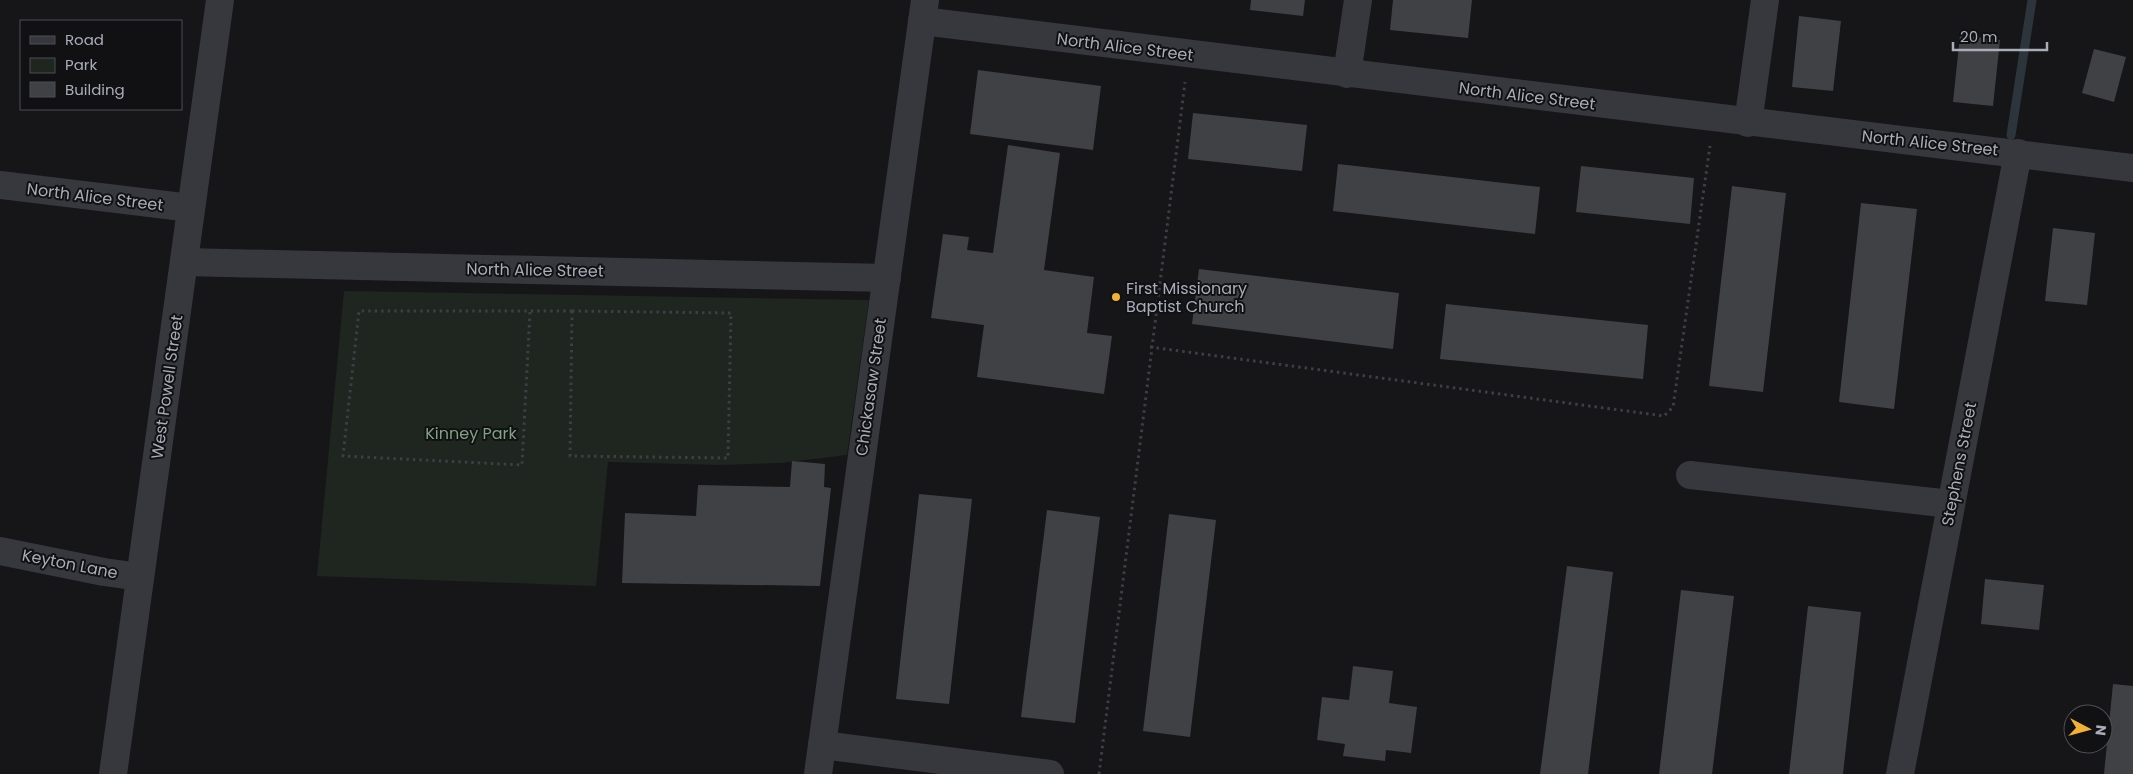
<svg xmlns="http://www.w3.org/2000/svg" width="2133" height="774" font-family="Poppins,sans-serif">
	<rect width="100%" height="100%" fill="#161618"/>
	<polygon fill="#1e261f" points="344,291 869,300 847,455 781,463 720,465 608,462 596,586 317,576"/>
	<g fill="none" stroke-linecap="round" stroke-linejoin="round">
		<polyline stroke="#2c353c" stroke-width="9" points="2011,135 2032,0"/>
	</g>
	<g fill="#404145">
		<polygon points="1251,0 1305,0 1303,16 1250,10"/>
		<polygon points="1393,0 1472,0 1468,38 1390,30"/>
		<polygon points="1799,16 1841,21 1833,91 1792,87"/>
		<polygon points="1960,35 2000,40 1993,106 1953,102"/>
		<polygon points="2094,49 2126,57 2114,102 2082,93"/>
		<polygon points="978,70 1101,86 1093,150 970,134"/>
		<polygon points="1193,113 1307,125 1302,171 1188,159"/>
		<polygon points="1008,145 1060,153 1044,270 1094,277 1087,333 1112,336 1104,394 977,377 984,325 931,318 943,234 969,237 967,250 993,253"/>
		<polygon points="1338,164 1540,187 1535,234 1333,211"/>
		<polygon points="1581,166 1694,178 1690,224 1576,212"/>
		<polygon points="1732,186 1786,193 1763,392 1709,386"/>
		<polygon points="1861,203 1917,209 1894,409 1839,402"/>
		<polygon points="2053,228 2095,233 2087,305 2045,301"/>
		<polygon points="1199,269 1399,293 1393,349 1192,324"/>
		<polygon points="1446,304 1648,325 1643,379 1440,359"/>
		<polygon points="792,461 825,464 824,487 831,488 820,586 622,583 625,513 696,516 698,485 790,487"/>
		<polygon points="919,494 972,499 949,704 896,699"/>
		<polygon points="1047,510 1100,517 1075,723 1021,717"/>
		<polygon points="1169,514 1216,520 1190,737 1143,731"/>
		<polygon points="1567,566 1613,572 1588,774 1540,774"/>
		<polygon points="1985,579 2044,585 2039,630 1981,624"/>
		<polygon points="1681,590 1734,596 1712,774 1659,774"/>
		<polygon points="1808,606 1861,612 1843,774 1789,774"/>
		<polygon points="1353,666 1393,671 1389,703 1417,707 1411,753 1386,750 1385,761 1343,756 1345,744 1317,740 1322,697 1349,700"/>
		<polygon points="2113,684 2133,686 2133,774 2104,774"/>
	</g>
	<g fill="none" stroke-linecap="round" stroke-linejoin="round">
		<g stroke="#3d3f44" stroke-width="3" stroke-dasharray="2.5 4" stroke-linecap="butt">
			<polygon points="572,311 731,313 728,458 570,456"/>
			<polyline points="530,312 522,465 343,456 359,311 572,311"/>
			<polyline points="1150,347 1664,416 1673,407 1710,146"/>
			<polyline points="1099,774 1185,82"/>
		</g>
		<g stroke="#37383d" stroke-width="28">
			<polyline points="922,21 2133,168"/>
			<polyline points="1347,74 1358,0"/>
			<polyline points="1748,123 1765,0"/>
			<polyline points="0,185 191,208"/>
			<polyline points="184,262 887,278"/>
			<polyline points="1690,475 1951,504"/>
			<polyline points="0,551 104,572 140,577"/>
			<polyline points="822,745 1050,774"/>
			<polyline points="113,774 220,0"/>
			<polyline points="818,774 925,0"/>
			<polyline points="1900,774 2018,153"/>
		</g>
	</g>
	<circle fill="#f2b134" stroke="#111113" stroke-width="2" cx="1116" cy="297" r="5"/>
	<g text-anchor="middle" dominant-baseline="central" stroke-width="4" stroke-linejoin="round" paint-order="stroke">
		<g font-size="16" fill="#a8adb8" stroke="#111113">
			<text transform="translate(1125 47) rotate(7)">North Alice Street</text>
			<text transform="translate(1527 96) rotate(7)">North Alice Street</text>
			<text transform="translate(1930 143) rotate(6)">North Alice Street</text>
			<text transform="translate(95 197) rotate(7)">North Alice Street</text>
			<text transform="translate(535 270) rotate(1)">North Alice Street</text>
			<text transform="translate(167 387) rotate(-82)">West Powell Street</text>
			<text transform="translate(871 387) rotate(-82)">Chickasaw Street</text>
			<text transform="translate(1959 464) rotate(-79)">Stephens Street</text>
			<text transform="translate(70 564) rotate(11)">Keyton Lane</text>
		</g>
		<g font-size="16" fill="#a8adb8" stroke="#111113" text-anchor="start">
			<text x="1126" y="288">First Missionary<tspan x="1126" dy="18">Baptist Church</tspan></text>
		</g>
		<g font-size="16" fill="#7fa381" stroke="#111113">
			<text x="471" y="433">Kinney Park</text>
		</g>
	</g>
	<rect x="20" y="20" width="162" height="90" fill="#111113" stroke="#4d4f55"/>
	<rect x="30" y="36" width="25" height="8" fill="#37383d" stroke="#4d4f55"/>
	<text x="65" y="45" font-size="15" fill="#a8adb8">Road</text>
	<rect x="30" y="58" width="25" height="15" fill="#1e261f" stroke="#4d4f55"/>
	<text x="65" y="70" font-size="15" fill="#a8adb8">Park</text>
	<rect x="30" y="82" width="25" height="15" fill="#404145" stroke="#4d4f55"/>
	<text x="65" y="95" font-size="15" fill="#a8adb8">Building</text>
	<g transform="translate(2088 729) rotate(96)"><circle r="24" fill="#111113" stroke="#4d4f55"/>
	<path d="M0-4L9 19L0 12L-9 19Z" fill="#f2b134"/>
	<text y="-8" font-size="14" font-weight="bold" text-anchor="middle" fill="#a8adb8">N</text>
	</g>
	<path d="M1953 42v8h94v-8" fill="none" stroke="#a8adb8" stroke-width="2.5"/>
	<text x="1960" y="42" font-size="15" fill="#a8adb8" stroke="#111113" stroke-width="4" paint-order="stroke">20 m</text>
</svg>
